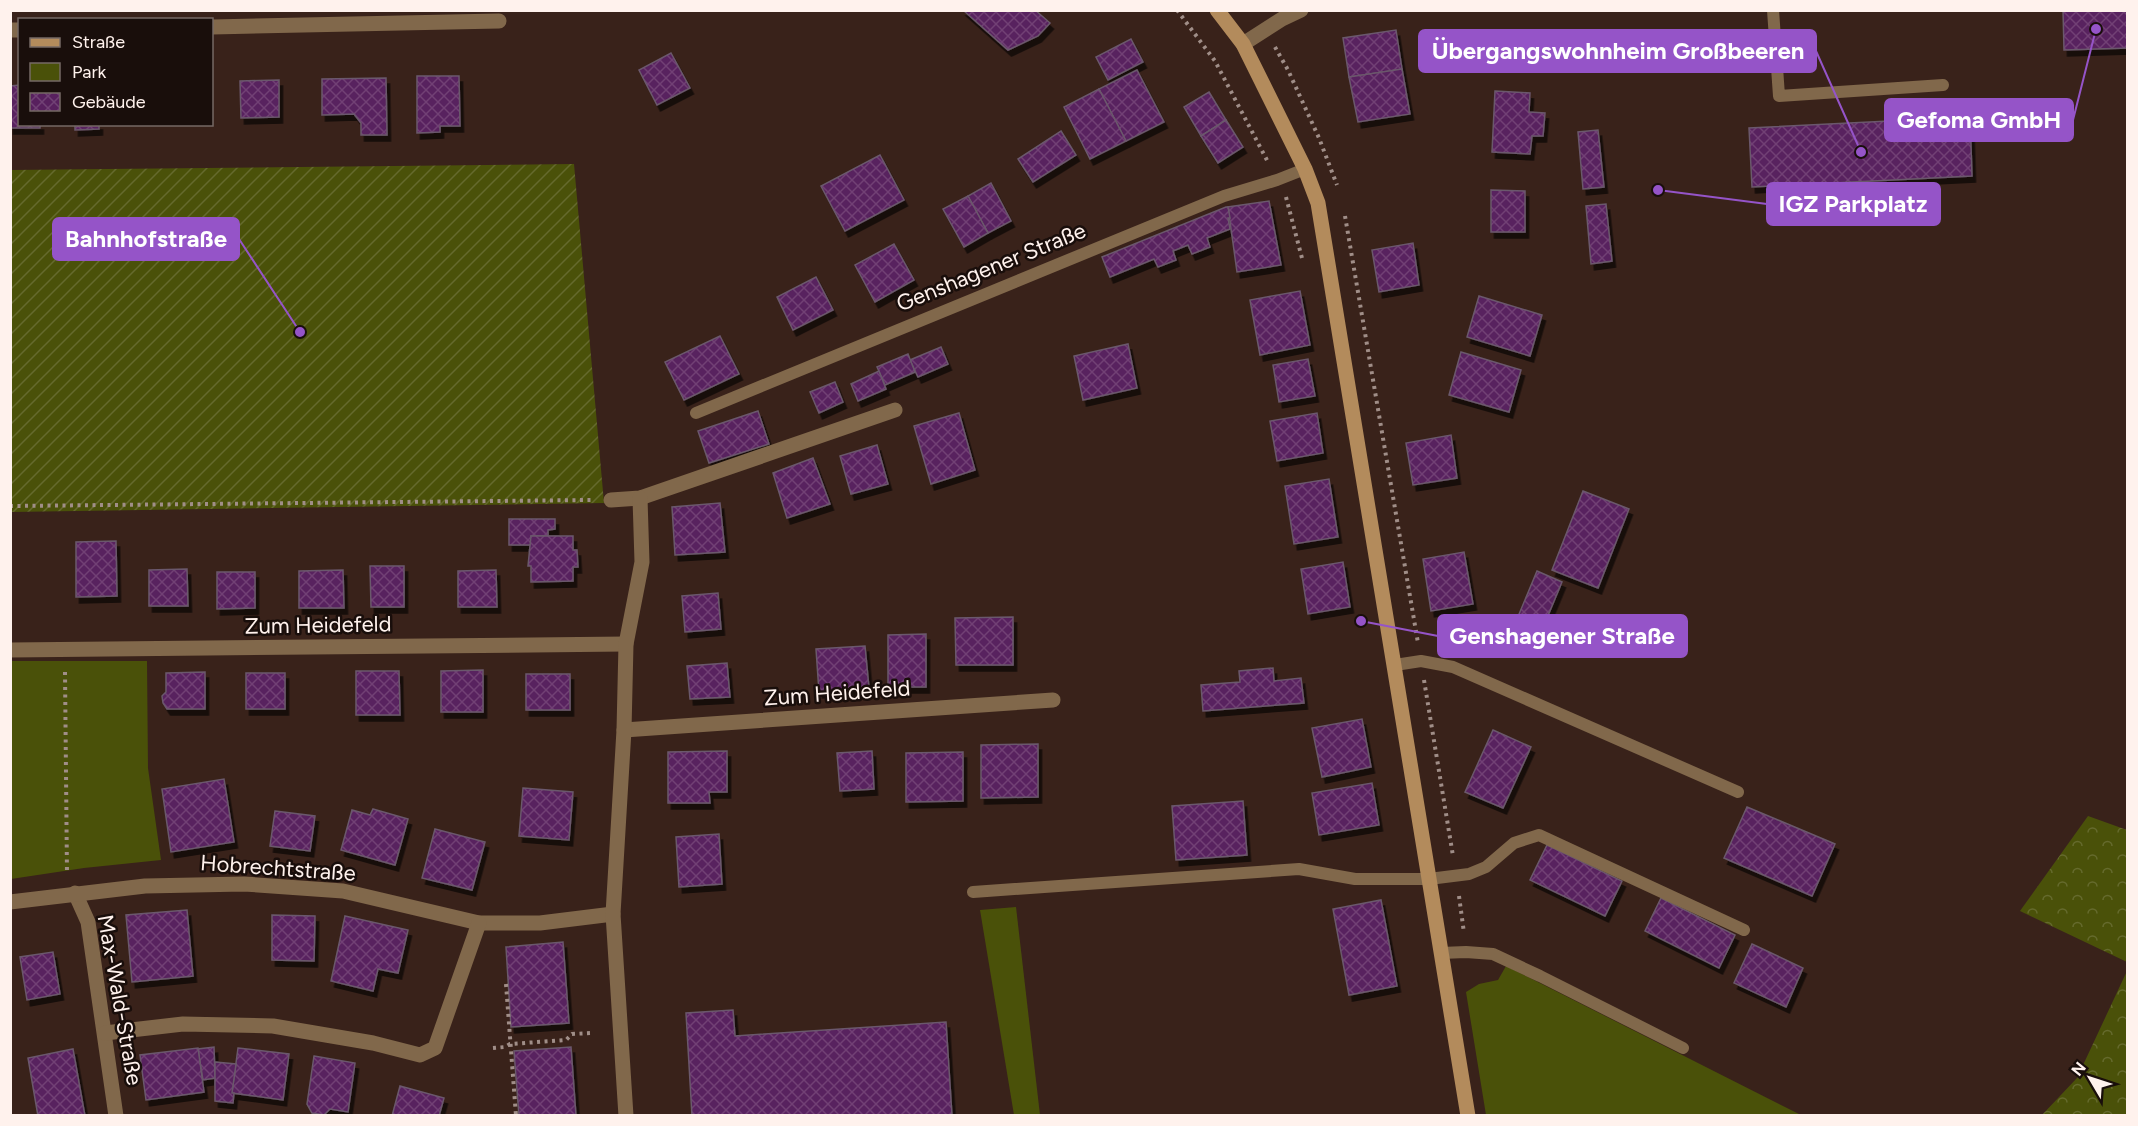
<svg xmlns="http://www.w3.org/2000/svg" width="2138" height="1126" font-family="Figtree,sans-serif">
	<defs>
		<pattern id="forest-crowns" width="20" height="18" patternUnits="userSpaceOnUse" patternTransform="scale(1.5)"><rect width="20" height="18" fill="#4a5109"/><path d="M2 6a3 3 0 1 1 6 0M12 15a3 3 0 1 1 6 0" fill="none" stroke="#656a2d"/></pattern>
		<pattern id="garden-furrows" width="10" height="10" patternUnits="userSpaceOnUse" patternTransform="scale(1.5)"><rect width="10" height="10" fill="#4a5109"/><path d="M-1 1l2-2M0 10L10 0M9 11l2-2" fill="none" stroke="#656a2d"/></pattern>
		<pattern id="building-cross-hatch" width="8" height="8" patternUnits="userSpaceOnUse" patternTransform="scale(1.5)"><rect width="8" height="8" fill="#58205e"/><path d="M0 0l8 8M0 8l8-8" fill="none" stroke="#714175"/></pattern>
		<filter id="shadow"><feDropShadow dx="3.5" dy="6" stdDeviation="0" flood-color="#0009"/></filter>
	</defs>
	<rect width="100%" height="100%" fill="#39221a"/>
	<g fill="#4a5109">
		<polygon points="11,661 147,661 148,768 161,860 84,868 11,879"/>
		<polygon points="1016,907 1040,1115 1014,1115 980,910"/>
		<polygon points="1506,966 1801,1115 1486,1115 1466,992 1479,984 1498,980"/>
	</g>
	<g fill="url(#forest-crowns)">
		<polygon points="2088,816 2127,830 2127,962 2020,911"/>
		<polygon points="2127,971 2127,1115 2042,1115 2077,1078"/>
	</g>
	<polygon fill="url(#garden-furrows)" points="574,164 604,503 11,512 10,170"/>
	<g fill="url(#building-cross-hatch)" stroke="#6b586c" stroke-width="1.5" filter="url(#shadow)">
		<polygon points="963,10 1035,10 1050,23 1038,36 1008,50"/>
		<polygon points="2063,10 2128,10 2128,48 2064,50"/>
		<polygon points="1396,30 1402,69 1349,77 1343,38"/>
		<polygon points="1131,39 1143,62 1108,80 1096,57"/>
		<polygon points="671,53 690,88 657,105 639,70"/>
		<polygon points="1402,69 1410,114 1358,122 1349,77"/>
		<polygon points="1137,70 1164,122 1126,141 1099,89"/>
		<polygon points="417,76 459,76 460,126 440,126 440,132 417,133"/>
		<polygon points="386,78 387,135 361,135 361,123 354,114 322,115 322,79"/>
		<polygon points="279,80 279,117 241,118 240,81"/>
		<polygon points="20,85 20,124 40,124 40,128 10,128 10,86"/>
		<polygon points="1099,89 1126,141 1090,159 1064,107"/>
		<polygon points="1495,91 1530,93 1529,112 1545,113 1543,136 1532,136 1530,154 1492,152"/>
		<polygon points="1209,92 1226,120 1201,136 1184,107"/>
		<polygon points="1970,117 1972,176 1752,187 1749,128"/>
		<polygon points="1226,120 1243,147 1218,163 1201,136"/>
		<polygon points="75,124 99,124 99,129 75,130"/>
		<polygon points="1598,130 1604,187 1583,189 1578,132"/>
		<polygon points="1061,131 1076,155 1033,182 1018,159"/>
		<polygon points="880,155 904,200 845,231 821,186"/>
		<polygon points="991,183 1011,221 988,233 968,196"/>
		<polygon points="1491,190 1525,191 1525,232 1491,232"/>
		<polygon points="968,196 988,233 964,247 943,209"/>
		<polygon points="1269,201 1281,265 1237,272 1228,207"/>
		<polygon points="1606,204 1612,261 1591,264 1586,206"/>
		<polygon points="1226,207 1228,207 1230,218 1228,218 1230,229 1207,238 1210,247 1192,254 1188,245 1173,251 1176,260 1158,267 1154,259 1110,277 1102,257"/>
		<polygon points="1413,243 1419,285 1379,292 1372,250"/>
		<polygon points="894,244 914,280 875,302 855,265"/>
		<polygon points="816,277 833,310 793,330 777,297"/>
		<polygon points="1300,291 1310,345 1260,355 1250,300"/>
		<polygon points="1479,296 1542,315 1530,356 1467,337"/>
		<polygon points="720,336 739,374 684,400 665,362"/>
		<polygon points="1128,344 1137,388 1083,400 1074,356"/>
		<polygon points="941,347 948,364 918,377 910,360"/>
		<polygon points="1461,352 1521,370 1509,412 1449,395"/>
		<polygon points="908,354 915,372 885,385 877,367"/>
		<polygon points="1308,359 1315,396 1279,402 1273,365"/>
		<polygon points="879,371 886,389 858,401 851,384"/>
		<polygon points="835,382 843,402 819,413 810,392"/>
		<polygon points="758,411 769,444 709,463 698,431"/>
		<polygon points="959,413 975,470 931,484 914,426"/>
		<polygon points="1317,413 1323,453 1277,461 1270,421"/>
		<polygon points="1451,435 1457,478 1413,485 1406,443"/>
		<polygon points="877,445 888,484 851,494 840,456"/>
		<polygon points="813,458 830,504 787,518 773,473"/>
		<polygon points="1329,479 1338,537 1294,544 1285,486"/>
		<polygon points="1583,491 1629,509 1598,588 1552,570"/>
		<polygon points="720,503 725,552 675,555 672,507"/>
		<polygon points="509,519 555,519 555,529 548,530 548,536 531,536 531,545 509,545"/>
		<polygon points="531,536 573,536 573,550 577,550 578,567 573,567 573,581 531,582 531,566 528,566"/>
		<polygon points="116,541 117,596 76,597 76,542"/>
		<polygon points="1464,552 1473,604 1431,611 1423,559"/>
		<polygon points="1343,562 1350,607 1308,614 1301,569"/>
		<polygon points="370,566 404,566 404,607 371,607"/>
		<polygon points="187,569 188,606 149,606 149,570"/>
		<polygon points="343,570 344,608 299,608 299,571"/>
		<polygon points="496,570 497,607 458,607 458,571"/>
		<polygon points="1537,571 1562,582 1542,630 1517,619"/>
		<polygon points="217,572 255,572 255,608 217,609"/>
		<polygon points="718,593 721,629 685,632 682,596"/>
		<polygon points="1013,617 1013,665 956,665 955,618"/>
		<polygon points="926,634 926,687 888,687 888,635"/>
		<polygon points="865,646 869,688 819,692 816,649"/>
		<polygon points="727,663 730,697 690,699 687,666"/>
		<polygon points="1273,668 1274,681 1301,678 1304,703 1203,711 1201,685 1240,682 1239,671"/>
		<polygon points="483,670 483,712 441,712 441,671"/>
		<polygon points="356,671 399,671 400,715 356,715"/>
		<polygon points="205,672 205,709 167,709 163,703 162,696 166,692 166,673"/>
		<rect x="246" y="673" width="39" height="36"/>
		<rect x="526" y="674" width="44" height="36"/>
		<polygon points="1362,719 1371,767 1322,777 1312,728"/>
		<polygon points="1493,730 1531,747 1503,808 1465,792"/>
		<polygon points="1038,744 1038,797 981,798 981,745"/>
		<polygon points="727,751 727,792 709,792 710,803 668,803 668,752"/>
		<polygon points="872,751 874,789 840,791 837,753"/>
		<polygon points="963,752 963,801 906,802 906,753"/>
		<polygon points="224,779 234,842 171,852 162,789"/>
		<polygon points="1372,783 1379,825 1319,835 1312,793"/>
		<polygon points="523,788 573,792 569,840 519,836"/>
		<polygon points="1243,801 1247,855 1176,860 1172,806"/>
		<polygon points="1747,807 1835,844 1812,896 1724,858"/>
		<polygon points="373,809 408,819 395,865 341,850 352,810 370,815"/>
		<polygon points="275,811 315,816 310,851 270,846"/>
		<polygon points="435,829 485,842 472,890 422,878"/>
		<polygon points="719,834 722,884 679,887 676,837"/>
		<polygon points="1547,845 1622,881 1605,916 1530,880"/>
		<polygon points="1661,898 1735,935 1719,968 1645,931"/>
		<polygon points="1381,900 1397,986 1349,995 1333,909"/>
		<polygon points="187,910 193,976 132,982 126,915"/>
		<polygon points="272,915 315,916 314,961 272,960"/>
		<polygon points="345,916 408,930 398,973 378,969 373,991 331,981"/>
		<polygon points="563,942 569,1023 511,1027 506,947"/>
		<polygon points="1752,944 1803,968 1786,1007 1734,983"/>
		<polygon points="53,952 60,994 27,1000 20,957"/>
		<polygon points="733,1010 735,1036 946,1022 952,1116 692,1116 686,1013"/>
		<polygon points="214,1047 215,1078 203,1080 198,1049"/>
		<polygon points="571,1047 576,1116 519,1116 514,1051"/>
		<polygon points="198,1048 204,1092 146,1100 140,1055"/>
		<polygon points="238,1048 289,1054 283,1100 232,1093"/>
		<polygon points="73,1049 85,1116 38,1116 28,1058"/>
		<polygon points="314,1056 355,1063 348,1112 330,1109 324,1115 312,1113 307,1104"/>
		<polygon points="215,1062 236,1064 232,1093 234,1093 233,1103 215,1101"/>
		<polygon points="400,1086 444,1098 439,1116 392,1116"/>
	</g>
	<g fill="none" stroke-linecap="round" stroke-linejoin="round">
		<g stroke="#a08e88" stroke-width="4" stroke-dasharray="3 4.5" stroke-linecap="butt">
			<polyline points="1177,10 1215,61 1269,164"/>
			<polyline points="1275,47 1288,70 1319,138 1337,185"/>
			<polyline points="1286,197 1303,262"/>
			<polyline points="1345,216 1418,643"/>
			<polyline points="10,506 592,500"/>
			<polyline points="65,672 67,874"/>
			<polyline points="1424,680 1453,856"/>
			<polyline points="1459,896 1464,933"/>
			<polyline points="506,984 516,1116"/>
			<polyline points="493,1048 505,1047 510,1044 566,1040 572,1034 592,1033"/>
		</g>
		<g stroke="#81684b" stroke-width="12">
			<polyline points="1773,10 1779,96 1943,85"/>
			<polyline points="696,413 1224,196 1277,180 1305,169"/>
			<polyline points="1395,665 1421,661 1453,667 1738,792"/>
			<polyline points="973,892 1299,869 1355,879 1429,879 1469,874 1486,867 1514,843 1539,835 1744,930"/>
			<polyline points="1441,953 1466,952 1493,954 1540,976 1683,1048"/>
		</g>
		<g stroke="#81684b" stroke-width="15">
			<polyline points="212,27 499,21"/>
			<polyline points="10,30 20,30"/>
			<polyline points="1243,44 1282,19 1301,10"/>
			<polyline points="611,500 640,498 895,410"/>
			<polyline points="10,650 626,644"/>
			<polyline points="624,730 1053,700"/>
			<polyline points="75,893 88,922 116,1116"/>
			<polyline points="10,902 145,886 244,884 343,891 479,923 540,923 613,914"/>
			<polyline points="105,1033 183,1024 273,1026 373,1043 420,1055 435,1048 479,923"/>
			<polyline points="626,1116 613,914 624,730 626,644 642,562 640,498"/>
		</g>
		<polyline stroke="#b38b5c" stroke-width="15" points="1217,10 1243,44 1305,169 1318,203 1468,1116"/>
	</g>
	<g text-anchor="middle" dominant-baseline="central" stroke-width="5" stroke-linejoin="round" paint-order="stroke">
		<g font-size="22" fill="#fff2ed" stroke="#190e0b">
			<text transform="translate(991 267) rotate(-22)">Genshagener Straße</text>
			<text transform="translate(318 625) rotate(-1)">Zum Heidefeld</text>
			<text transform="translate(837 693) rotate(-4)">Zum Heidefeld</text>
			<text transform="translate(278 868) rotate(4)">Hobrechtstraße</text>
			<text transform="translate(120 1000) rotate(80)">Max-Wald-Straße</text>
		</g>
	</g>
	<path fill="none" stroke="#9554c8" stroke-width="2" d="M1861 152L1816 51M2096 29L2073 120M1658 190L1767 204M300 332L239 239M1361 621L1438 636"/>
	<g fill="#9554c8" stroke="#190e0b" stroke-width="2">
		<circle cx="1861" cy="152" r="6"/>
		<circle cx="2096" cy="29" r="6"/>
		<circle cx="1658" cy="190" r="6"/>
		<circle cx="300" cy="332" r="6"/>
		<circle cx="1361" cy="621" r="6"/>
	</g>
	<g fill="#9554c8" stroke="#9554c8" stroke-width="2">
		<rect x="1419" y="30" width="397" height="42" rx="6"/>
		<rect x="1885" y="99" width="188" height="42" rx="6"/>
		<rect x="1767" y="183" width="173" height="42" rx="6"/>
		<rect x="53" y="218" width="186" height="42" rx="6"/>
		<rect x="1438" y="615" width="249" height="42" rx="6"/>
	</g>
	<g font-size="24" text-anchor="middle" font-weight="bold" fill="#fff">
		<text x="1618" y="59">Übergangswohnheim Großbeeren</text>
		<text x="1979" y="128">Gefoma GmbH</text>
		<text x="1853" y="212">IGZ Parkplatz</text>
		<text x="146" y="247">Bahnhofstraße</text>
		<text x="1562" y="644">Genshagener Straße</text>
	</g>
	<rect width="2138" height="1126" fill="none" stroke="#fff2ed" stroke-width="24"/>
	<rect x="18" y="18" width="195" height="108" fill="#190e0b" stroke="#756965" stroke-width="1.5"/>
	<rect x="30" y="38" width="30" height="9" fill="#b38b5c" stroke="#756965" stroke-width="1.5"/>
	<text x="72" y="48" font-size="18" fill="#fff2ed">Straße</text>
	<rect x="30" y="63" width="30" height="18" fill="#4a5109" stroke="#756965" stroke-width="1.5"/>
	<text x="72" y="78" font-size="18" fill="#fff2ed">Park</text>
	<rect x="30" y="93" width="30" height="18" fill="url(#building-cross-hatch)" stroke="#756965" stroke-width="1.5"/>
	<text x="72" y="108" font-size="18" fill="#fff2ed">Gebäude</text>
	<g transform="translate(2090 1078) rotate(309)" stroke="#190e0b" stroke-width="4.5" paint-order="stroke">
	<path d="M0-4.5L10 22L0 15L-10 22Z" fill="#fff2ed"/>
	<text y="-9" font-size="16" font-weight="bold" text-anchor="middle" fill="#fff2ed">N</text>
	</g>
</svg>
